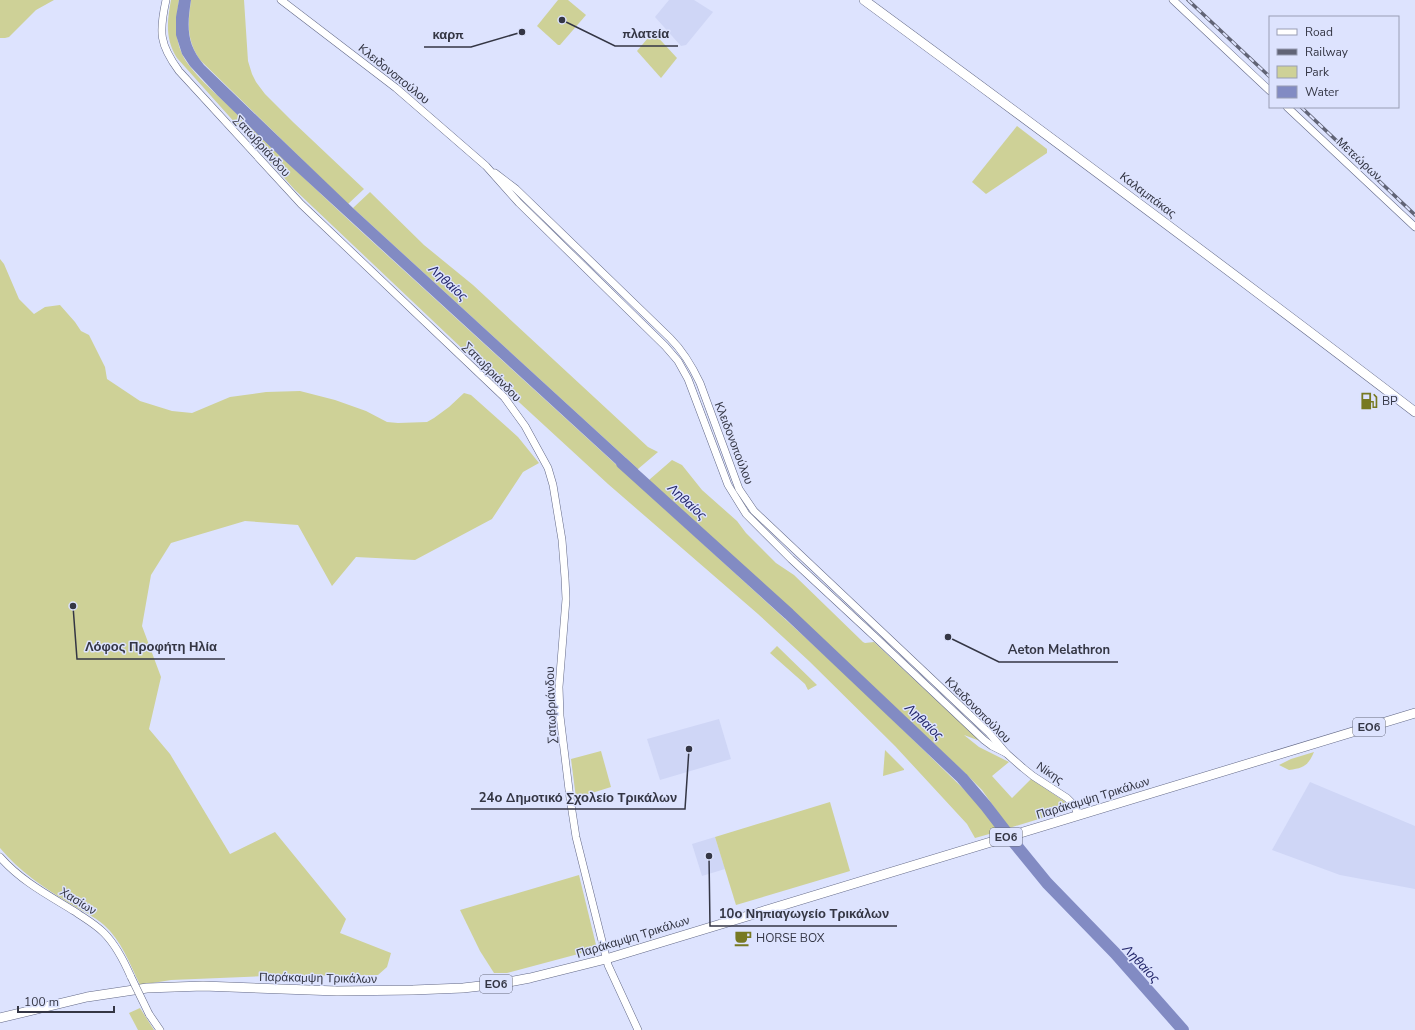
<svg xmlns="http://www.w3.org/2000/svg" width="1415" height="1030" font-family="'Nunito Sans',sans-serif">
	<rect width="100%" height="100%" fill="#dde3fe"/>
	<g fill="#cfd6f6">
		<polygon points="669,0 694,0 713,12 686,45 681,46 655,17"/>
		<polygon points="719,719 731,759 660,780 647,739"/>
		<polygon points="1310,782 1415,826 1415,889 1340,875 1272,850"/>
		<polygon points="715,837 725,869 702,876 692,844"/>
	</g>
	<g fill="#ced197">
		<polygon points="0,0 54,0 36,10 9,37 5,38 0,38"/>
		<path d="M171,0h8c-3,18 -5,36 3,54 7,16 35,41 49,54 40,39 80,77 121,115l504,461 126,123 18,24 -25,7 -8,-14 -72,-78 -86,-85 -51,-47 -150,-130 -100,-92 -213,-202 -118,-132c-12,-19 -10,-37 -6,-58z"/>
		<path d="M191,0h53l4,61 4,13 4,8 9,12 28,28 71,67 -16,15 -148,-144c-14,-21 -12,-37 -9,-60z"/>
		<polygon points="558,0 568,0 586,15 560,45 558,45 537,26"/>
		<polygon points="653,32 677,58 661,78 637,51"/>
		<polygon points="1017,126 1047,149 1047,153 986,194 972,182"/>
		<polygon points="370,192 424,245 473,285 648,447 658,452 638,469 353,208"/>
		<path d="M0,259l4,5 15,35 15,15 11,-7 15,-2 15,17 6,9 8,4 16,32 2,12 33,22 32,10 20,2 38,-16 36,-5 34,-1 35,9 31,11 21,11 11,1 29,-1 7,-4 15,-11 15,-14 7,2 47,42 21,26 -16,9 -31,47 -77,41 -59,-3 -24,29 -34,-61 -53,-4 -74,22 -20,32 -9,51 19,51 -12,52 21,25 60,100 45,-22 71,87 -6,14 51,20 -4,14 -9,8 -113,1 -94,4 -31,5c-10,-21 -19,-45 -36,-60 -10,-9 -24,-15 -35,-22 -25,-15 -50,-32 -69,-55z"/>
		<polygon points="672,460 682,465 702,490 737,521 746,533 776,563 794,575 863,642 865,643 874,642 980,741 964,735 979,747 1009,762 992,776 1012,798 1031,779 1067,803 1068,808 1065,811 1009,828 982,790 962,770 649,480"/>
		<polygon points="777,646 817,685 808,690 805,684 770,653"/>
		<polygon points="885,750 904,769 904,770 883,776"/>
		<polygon points="601,751 611,787 576,798 571,759"/>
		<path d="M1314,752c-6,13 -9,16 -25,18l-10,-5 12,-6z"/>
		<polygon points="830,802 850,871 736,905 715,837"/>
		<polygon points="579,875 597,949 507,973 494,973 480,951 460,910"/>
		<polygon points="140,1008 154,1030 138,1030 129,1013"/>
	</g>
	<path fill="#828bc3" d="M179,0h12c-4,26 -5,44 13,65l149,143 285,261 -8,8 -346,-317 -67,-65 -27,-29 -8,-12 -6,-19v-18z"/>
	<g fill="none" stroke-linecap="round" stroke-linejoin="round">
		<polyline stroke="#828bc3" stroke-width="12" points="622,463 789,614 962,778 986,806 1016,845 1047,883 1115,953 1183,1030"/>
		<g stroke="#636987" stroke-width="8">
			<g id="tertiary">
				<path d="M166,0c-7,32 -7,44 13,71l122,133 203,193 21,29 23,42 5,17 9,55 3,38 1,21 -7,88 1,29 10,82 6,39 32,128 30,65"/>
				<polyline points="281,0 396,88 486,166 519,203 665,346 678,361 688,379 728,485 746,514 791,559 874,636 984,740 992,746 1006,753"/>
				<polyline points="1173,0 1270,91"/>
				<polyline points="1287,107 1415,227"/>
				<path d="M495,173l21,16 154,149c14,14 22,28 30,45l39,106 15,22 217,205 18,17 17,20 17,15 10,8 34,22 7,7 4,10"/>
				<path d="M0,857c21,24 48,38 74,54 10,7 21,13 30,22 12,12 20,28 27,44"/>
				<polyline points="149,1014 160,1030"/>
			</g>
		</g>
		<g stroke="#636987" stroke-width="10">
			<g id="primary">
				<path d="M864,0c185,136 369,273 551,412"/>
				<polyline points="0,1018 87,997 147,988 203,986 337,991 413,990 463,988 498,984 530,978 606,959 1415,713"/>
			</g>
		</g>
		<use href="#tertiary" stroke="#fff" stroke-width="7"/>
		<use href="#primary" stroke="#fff" stroke-width="9"/>
		<g stroke="#616476" stroke-width="3.5">
			<g id="rail">
				<polyline points="1188,0 1270,77"/>
				<polyline points="1301,107 1415,215"/>
			</g>
		</g>
		<use href="#rail" stroke="#dde3fe" stroke-width="2" stroke-dasharray="6" stroke-linecap="butt"/>
		<g stroke="#636987" stroke-width="8" stroke-linecap="butt">
			<polyline id="tertiary-bridge" points="131,977 149,1014"/>
		</g>
		<use href="#tertiary-bridge" stroke="#fff" stroke-width="7"/>
	</g>
	<defs>
		<g id="fuel-bare" transform="scale(1.38)"><path d="M-5.5-6h7V0h2V4h1.3V-2.5L3-4.5l.8-.8L6-3V5H2.5V1h-1V6h-7ZM-4.2-4.7v3.2H.2V-4.7Z" fill="#777922" stroke="#dde3fe" stroke-width="2.5" paint-order="stroke"/></g>
		<g id="cafe-bare" transform="scale(1.38)"><path d="M-5.5-4.5H6V0H3Q3 3.5 0 3.5H-2.5Q-5.5 3.5-5.5 0ZM3-3.2v2h1.7v-2ZM-6 4.5H4V6H-6Z" fill="#777922" stroke="#dde3fe" stroke-width="2.5" paint-order="stroke"/></g>
	</defs>
	<g fill-rule="evenodd">
		<use href="#fuel-bare" x="1369" y="401"/>
		<use href="#cafe-bare" x="743" y="938"/>
	</g>
	<g text-anchor="middle" dominant-baseline="central" stroke-width="3" stroke-linejoin="round" paint-order="stroke">
		<g fill="#dde3fe" stroke="#676a7c" stroke-width="1">
			<rect x="1353" y="718" width="32" height="18" rx="3"/>
			<rect x="990" y="828" width="32" height="18" rx="3"/>
			<rect x="480" y="975" width="32" height="18" rx="3"/>
		</g>
		<g font-size="11" font-weight="bold" fill="#343644">
			<text x="1369" y="727">ΕΟ6</text>
			<text x="1006" y="837">ΕΟ6</text>
			<text x="496" y="984">ΕΟ6</text>
		</g>
		<g font-size="12" fill="#343644" stroke="#dde3fe">
			<text transform="translate(394 74) rotate(39)">Κλειδονοπούλου</text>
			<text transform="translate(262 146) rotate(48)">Σατωβριάνδου</text>
			<text transform="translate(1359 159) rotate(43)">Μετεώρων</text>
			<text transform="translate(1148 195) rotate(37)">Καλαμπάκας</text>
			<text transform="translate(492 372) rotate(46)">Σατωβριάνδου</text>
			<text transform="translate(734 443) rotate(69)">Κλειδονοπούλου</text>
			<text transform="translate(551 705) rotate(-92)">Σατωβριάνδου</text>
			<text transform="translate(978 710) rotate(45)">Κλειδονοπούλου</text>
			<text transform="translate(1050 773) rotate(34)">Νίκης</text>
			<text transform="translate(1093 798) rotate(-17)">Παράκαμψη Τρικάλων</text>
			<text transform="translate(78 901) rotate(32)">Χασίων</text>
			<text transform="translate(633 937) rotate(-17)">Παράκαμψη Τρικάλων</text>
			<text transform="translate(318 978) rotate(1)">Παράκαμψη Τρικάλων</text>
		</g>
		<g font-size="12" fill="#343644" stroke="#dde3fe" text-anchor="start">
			<text x="1382" y="401">BP</text>
			<text x="756" y="938">HORSE BOX</text>
		</g>
		<g font-size="13" font-style="italic" fill="#26296c" stroke="#dde3fe">
			<text transform="translate(448 283) rotate(42)">Ληθαίος</text>
			<text transform="translate(687 502) rotate(42)">Ληθαίος</text>
			<text transform="translate(924 722) rotate(43)">Ληθαίος</text>
			<text transform="translate(1141 964) rotate(47)">Ληθαίος</text>
		</g>
	</g>
	<path fill="none" stroke="#343644" stroke-width="1.5" d="M562 20L615 46H678M522 32L471 47H424M73 606L77 659H225M948 637L999 662H1118M689 749L685 809H471M709 856L710 926H897"/>
	<g fill="#343644" stroke="#dde3fe" stroke-width="1.5">
		<circle cx="562" cy="20" r="4"/>
		<circle cx="522" cy="32" r="4"/>
		<circle cx="73" cy="606" r="4"/>
		<circle cx="948" cy="637" r="4"/>
		<circle cx="689" cy="749" r="4"/>
		<circle cx="709" cy="856" r="4"/>
	</g>
	<g font-size="13" text-anchor="middle" font-weight="bold" fill="#343644" stroke="#dde3fe" stroke-width="3" stroke-linejoin="round" paint-order="stroke">
		<text x="646" y="38">πλατεία</text>
		<text x="448" y="39">καρπ</text>
		<text x="151" y="651">Λόφος Προφήτη Ηλία</text>
		<text x="1059" y="654">Aeton Melathron</text>
		<text x="578" y="802">24ο Δημοτικό Σχολείο Τρικάλων</text>
		<text x="804" y="918">10ο Νηπιαγωγείο Τρικάλων</text>
	</g>
	<rect x="1269" y="16" width="130" height="92" fill="#dde3fe" stroke="#999eb4"/>
	<rect x="1277" y="29" width="20" height="6" fill="#ffffff" stroke="#999eb4"/>
	<text x="1305" y="36" font-size="12" fill="#343644">Road</text>
	<rect x="1277" y="49" width="20" height="6" fill="#616476" stroke="#999eb4"/>
	<text x="1305" y="56" font-size="12" fill="#343644">Railway</text>
	<rect x="1277" y="66" width="20" height="12" fill="#ced197" stroke="#999eb4"/>
	<text x="1305" y="76" font-size="12" fill="#343644">Park</text>
	<rect x="1277" y="86" width="20" height="12" fill="#828bc3" stroke="#999eb4"/>
	<text x="1305" y="96" font-size="12" fill="#343644">Water</text>
	<path d="M18 1006v6h96v-6" fill="none" stroke="#343644" stroke-width="2"/>
	<text x="24" y="1006" font-size="12" fill="#343644" stroke="#dde3fe" stroke-width="3" paint-order="stroke">100 m</text>
</svg>
